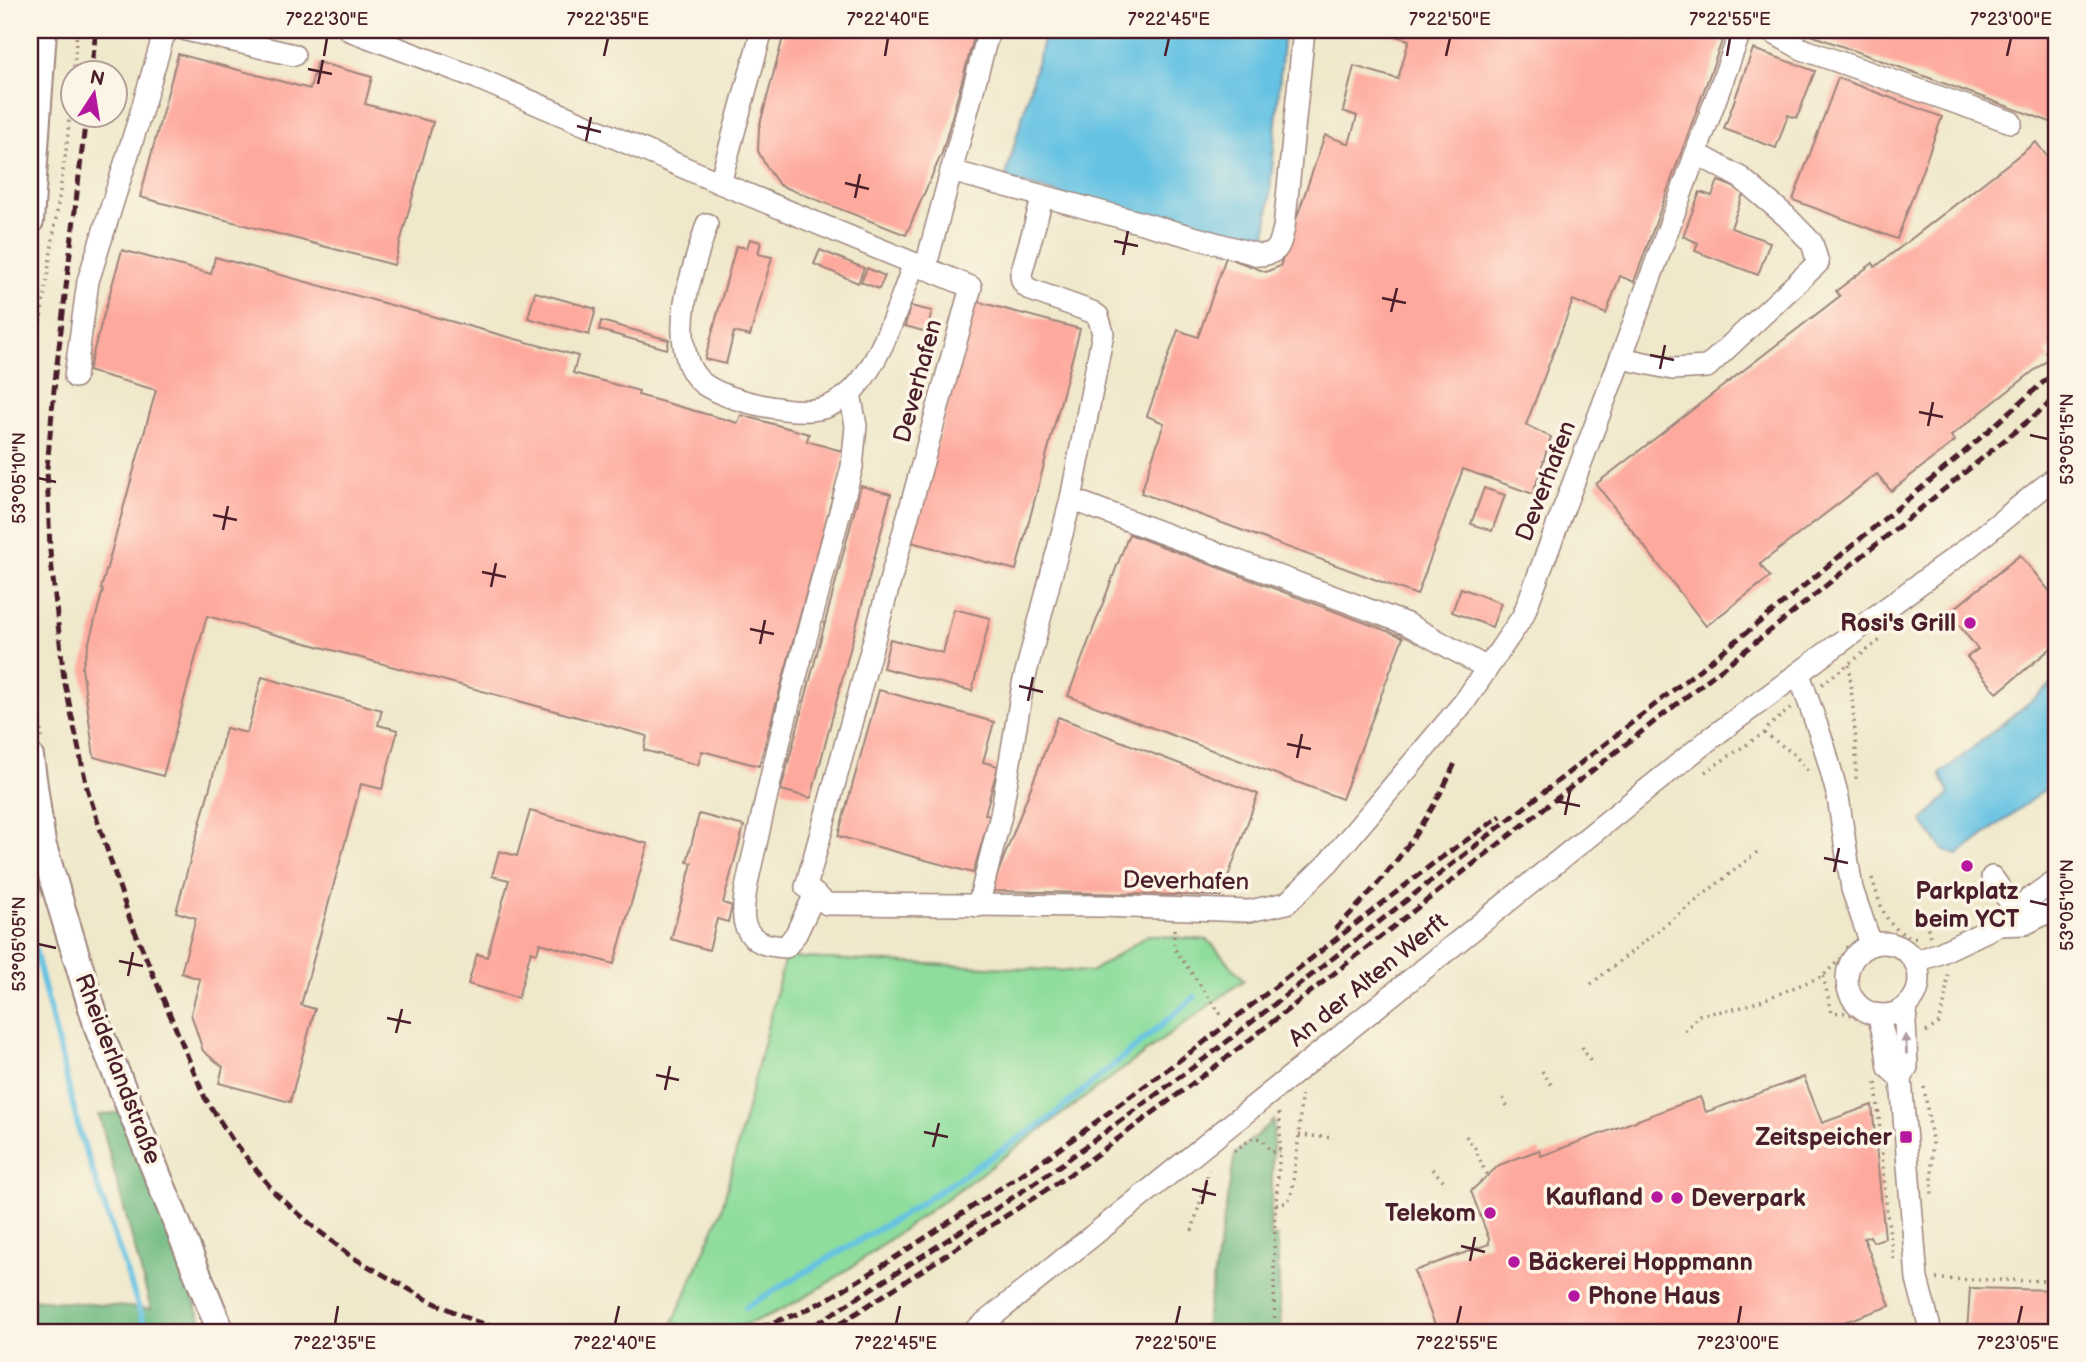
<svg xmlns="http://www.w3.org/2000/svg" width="2086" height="1362" font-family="'Balsamiq Sans',sans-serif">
	<rect width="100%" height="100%" fill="#fcf5e5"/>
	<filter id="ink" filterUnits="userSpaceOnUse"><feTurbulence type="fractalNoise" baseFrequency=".0143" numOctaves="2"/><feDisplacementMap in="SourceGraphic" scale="14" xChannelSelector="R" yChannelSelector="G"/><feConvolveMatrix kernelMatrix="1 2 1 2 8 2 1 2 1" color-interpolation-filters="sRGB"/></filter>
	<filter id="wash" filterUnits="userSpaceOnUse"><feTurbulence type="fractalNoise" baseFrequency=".00686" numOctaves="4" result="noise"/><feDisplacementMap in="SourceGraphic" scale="28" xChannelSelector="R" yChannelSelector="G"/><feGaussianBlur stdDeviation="1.57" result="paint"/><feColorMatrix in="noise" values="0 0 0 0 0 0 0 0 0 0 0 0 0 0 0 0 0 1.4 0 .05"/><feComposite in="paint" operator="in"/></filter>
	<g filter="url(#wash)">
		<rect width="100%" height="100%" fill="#f0e8cb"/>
		<path fill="#8edd9c" stroke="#6c7e64" stroke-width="2" d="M1148,935l60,5 36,40c-109,79 -216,161 -326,239 -54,38 -107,83 -171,105 -26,9 -51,8 -78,8l52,-120 64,-255 306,15z"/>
		<g fill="#72bc84" stroke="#5e6e58" stroke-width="2">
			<polygon points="122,1112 206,1332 30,1332 30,1299 151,1309 99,1115"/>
			<polygon points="1274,1120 1270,1236 1277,1237 1281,1332 1204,1332 1235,1154"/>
		</g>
		<g fill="#65c2e3" stroke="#587087" stroke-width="2">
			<polygon points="1046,30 1284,30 1265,250 1005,179"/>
			<polygon points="2056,681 2056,781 1958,855 1944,851 1922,821 1949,794 1940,774"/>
		</g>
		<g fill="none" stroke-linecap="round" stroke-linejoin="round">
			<g stroke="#65c2e3" stroke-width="6">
				<polyline points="30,929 80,1134 147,1332"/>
				<polyline points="746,1307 904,1214 1049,1119 1195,997"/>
			</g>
		</g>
		<g id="blocks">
			<g fill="#fea99d">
				<polygon points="785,30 976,30 942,153 906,235 779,185 766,166 758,151 759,128"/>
				<polygon points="1376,30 1726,30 1634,282 1620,276 1606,314 1573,300 1526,425 1551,437 1533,494 1463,469 1417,595 1141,493 1164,423 1147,416 1178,330 1198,337 1226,257 1266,272 1280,266 1325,135 1349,144 1357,116 1343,111 1354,66 1398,79 1409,40"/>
				<polygon points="1797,30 2056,30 2056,124"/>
				<polygon points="1753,49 1815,71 1797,118 1788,115 1776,148 1724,129"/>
				<polygon points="178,54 310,89 317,62 372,77 365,104 433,122 394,265 140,197"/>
				<polygon points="1838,78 1942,117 1897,239 1793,200"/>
				<polygon points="2036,142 2056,168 2056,343 2045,352 2050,358 1951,436 1955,441 1891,491 1877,474 1760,564 1770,577 1706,626 1596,484 1840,296 1836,291 1873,263 1875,267"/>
				<polygon points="1718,181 1744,191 1731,228 1770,242 1758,275 1695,251 1698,243 1683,236 1700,192 1712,196"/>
				<polygon points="750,239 761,242 758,254 772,257 750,336 734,332 726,364 705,359 736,246 747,248"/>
				<polygon points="122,250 211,274 215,257 578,356 573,373 639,391 638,395 738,423 741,415 809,434 807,441 845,452 759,766 702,751 698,765 644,750 647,736 207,616 163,776 94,757 82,668 103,590 101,589 156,390 88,371"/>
				<polygon points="820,250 864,268 858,283 814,264"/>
				<polygon points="867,268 885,276 879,289 861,282"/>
				<polygon points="535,292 596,309 589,335 528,318"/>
				<polygon points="975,301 1080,329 1016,570 911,542"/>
				<polygon points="910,306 932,311 927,332 905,326"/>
				<polygon points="601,321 669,340 667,349 599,330"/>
				<polygon points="861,486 891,494 811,798 781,790"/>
				<polygon points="1484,488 1505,495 1492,531 1471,524"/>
				<polygon points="1129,534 1403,637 1342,799 1068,696"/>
				<polygon points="2020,555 2056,599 2056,644 1997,693 1967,657 1978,649 1949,613"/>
				<polygon points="1461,588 1501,603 1492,627 1452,612"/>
				<polygon points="954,609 990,618 972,691 883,668 890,639 943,653"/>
				<polygon points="262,677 382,710 378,725 398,730 382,789 361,784 301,1005 315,1009 290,1102 219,1083 223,1067 203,1051 191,1014 200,979 181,973 196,918 176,912 226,728 247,733"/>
				<polygon points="879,690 994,722 983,762 998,766 985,814 990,815 973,873 838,836"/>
				<polygon points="1058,717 1258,794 1221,896 991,891"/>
				<polygon points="530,811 648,844 614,964 540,943 537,953 531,951 518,998 468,984 477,954 487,957 509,880 492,876 499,851 517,856"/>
				<polygon points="699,814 744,826 723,903 732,906 728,922 717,919 709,950 671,939 692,863 687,862"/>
				<polygon points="1804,1077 1822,1123 1872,1105 1885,1238 1873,1242 1870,1236 1864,1238 1890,1306 1821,1330 1822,1332 1438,1332 1414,1271 1489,1244 1489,1239 1471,1191 1499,1165 1539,1150 1541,1156 1700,1097 1706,1112"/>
				<polygon points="1970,1288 2056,1290 2056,1332 1967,1332"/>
			</g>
		</g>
	</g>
	<g filter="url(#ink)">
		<use href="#blocks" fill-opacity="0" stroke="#9d847b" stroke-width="2"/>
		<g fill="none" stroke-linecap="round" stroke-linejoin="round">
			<g stroke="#9d847b" stroke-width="24">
				<g id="minor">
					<polyline points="186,30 294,55"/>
					<polyline points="349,30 477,78 720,183 971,287 806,887 827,904 1101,906 1249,911 1287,903 1328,863 1465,701 1523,616 1629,336 1741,30"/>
					<polyline points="1768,30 1802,49 2011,122"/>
					<path d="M951,171l92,25 -22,78c0,8 3,12 10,16l61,22 6,4 5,17 -32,166 -48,185 -22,131 -23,91"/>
					<polyline points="720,183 762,30"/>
					<path d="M1043,196l216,59c21,-1 20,-9 25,-27l20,-198"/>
					<path d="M707,224c-13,44 -33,90 -20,135 2,9 10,21 18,26 24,16 90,31 118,23 8,-2 22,-10 28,-16 30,-28 48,-90 63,-128"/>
					<polyline points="925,269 989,30"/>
					<polyline points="1621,358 1673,369 1707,367 1818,263 1812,243 1786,216 1741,178 1696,153"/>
					<polyline points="75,377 88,281 139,119 163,37 169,30"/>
					<polyline points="1071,499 1407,624 1487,668"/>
					<polyline points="1799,674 1825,749 1838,797 1852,889 1871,944"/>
					<polyline points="1992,877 2022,919"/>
					<path d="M815,894l-19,40 -10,13c-17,-1 -33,-3 -40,-20 -8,-16 6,-65 10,-83 27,-127 63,-252 96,-377l4,-41 -6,-33"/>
					<polyline points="1999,925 2025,924 2056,908"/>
					<circle cx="1883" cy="979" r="36"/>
					<polyline points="1915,962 1940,953 1999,925 2015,909 2056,880"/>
					<polyline points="1907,1007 1905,1022 1907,1067 1901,1079 1917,1279 1931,1332"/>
					<polyline points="1878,1015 1885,1040 1889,1068 1901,1079"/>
					<polyline points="973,1332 1711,738 1964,551 2056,477"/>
				</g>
			</g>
			<g stroke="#9d847b" stroke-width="30">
				<g id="major">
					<polyline points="30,221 43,30"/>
					<polyline points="30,757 42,843 99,1031 221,1332"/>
				</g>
			</g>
			<g stroke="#9d847b" stroke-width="3.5" stroke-dasharray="2 5" stroke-linecap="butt">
				<polyline points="30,428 36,352 67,144 77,30"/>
				<polyline points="30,604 34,674 42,738"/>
				<polyline points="1849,665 1856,742 1856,782"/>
				<polyline points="1822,684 1883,638"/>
				<polyline points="1764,733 1794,754 1809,773"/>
				<polyline points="1705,772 1764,733 1769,726 1791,708"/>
				<path d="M1872,878c9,28 14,57 48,60"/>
				<polyline points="1924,914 1930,936"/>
				<polyline points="1174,929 1174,948 1222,1016"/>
				<path d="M1823,976l9,37c11,-1 18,-1 27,7"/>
				<polyline points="1591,984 1761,849"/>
				<polyline points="1685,1031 1699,1015 1739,1008 1763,1000 1823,976 1845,954 1848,942"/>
				<polyline points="1926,1032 1939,1023 1944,1004 1949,970"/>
				<polyline points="1582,1047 1592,1064"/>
				<polyline points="1542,1071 1552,1086"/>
				<polyline points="1876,1083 1887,1213 1894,1263"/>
				<polyline points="1924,1087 1932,1140 1932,1194"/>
				<polyline points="1503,1098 1509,1110"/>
				<polyline points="1299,1135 1334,1138"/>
				<polyline points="1466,1136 1475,1148 1487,1176"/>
				<polyline points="1234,1151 1254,1137 1263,1140 1271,1152 1280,1153"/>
				<polyline points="1432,1169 1445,1182"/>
				<polyline points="1276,1204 1286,1203 1291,1197 1299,1135 1301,1095"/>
				<polyline points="1192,1231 1209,1170"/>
				<polyline points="1936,1279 2056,1281"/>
				<path d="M1275,1332c-1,-43 -2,-86 1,-130 2,-30 6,-61 3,-91"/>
			</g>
			<use href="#minor" stroke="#fff" stroke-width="21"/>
			<use href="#major" stroke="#fff" stroke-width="26"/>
			<g stroke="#4a1f2b" stroke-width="5" stroke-dasharray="10 5" stroke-linecap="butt">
				<polyline points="91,74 96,30"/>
				<polyline points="86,116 54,390 47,468 50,551 64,679 87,788 129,917 205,1098 233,1141 275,1193 315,1228 352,1257 428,1300 474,1321 510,1332"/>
				<path d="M1335,929c50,-49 92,-102 120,-166"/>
				<polyline points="746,1332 800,1313 826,1300 879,1268 1051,1155 1203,1043 1435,862 1501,816"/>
				<polyline points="804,1332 1003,1204 1062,1164 1215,1051 1775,610 1962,454 2056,371"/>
				<polyline points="827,1332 1069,1175 1220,1063 1785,619 2056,398"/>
			</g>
		</g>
		<defs><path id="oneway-solid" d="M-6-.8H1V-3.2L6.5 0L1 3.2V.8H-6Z" transform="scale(1.75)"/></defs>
		<use fill="#ae9aa0" href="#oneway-solid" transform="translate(1906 1044) rotate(-93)"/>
	</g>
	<path fill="none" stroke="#4a1f2b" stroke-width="2.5" d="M324,56l3,-18M604,56l4,-18M885,56l3,-18M1165,56l4,-18M1446,56l4,-18M1727,56l3,-18M2007,56l4,-18M308,69l24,5M318,84l5,-24M577,126l24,6M586,141l5,-24M845,183l24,6M855,198l5,-24M1114,241l24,5M1123,255l5,-24M1382,298l24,5M1391,312l6,-24M1650,355l24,5M1660,369l5,-24M1919,412l24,5M1928,426l5,-24M2030,435l18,4M38,478l18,4M213,515l24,5M223,530l5,-24M482,572l24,5M491,587l5,-24M750,629l24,5M760,644l5,-24M1019,686l24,6M1028,701l5,-24M1287,744l24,5M1297,758l5,-24M1556,801l24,5M1565,815l5,-24M1824,858l24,5M1834,872l5,-24M2030,901l18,4M38,944l18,4M119,961l24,5M128,976l5,-24M387,1018l24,5M396,1033l6,-24M656,1075l23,5M665,1090l5,-24M924,1132l24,5M933,1147l6,-24M1192,1189l24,6M1202,1204l5,-24M1461,1246l24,6M1470,1261l5,-24M335,1324l3,-18M615,1324l4,-18M896,1324l4,-18M1176,1324l4,-18M1457,1324l4,-18M1738,1324l3,-18M2018,1324l4,-18"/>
	<g fill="#b5179e" stroke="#fcf5e5" stroke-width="2.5">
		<circle cx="1970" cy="623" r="7"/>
		<circle cx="1967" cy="866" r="7"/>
		<rect x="1899" y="1130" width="14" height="14" rx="3.5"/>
		<circle cx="1657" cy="1197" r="7"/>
		<circle cx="1677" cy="1198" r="7"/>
		<circle cx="1490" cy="1213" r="7"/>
		<circle cx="1514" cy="1262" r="7"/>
		<circle cx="1574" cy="1296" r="7"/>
	</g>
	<g text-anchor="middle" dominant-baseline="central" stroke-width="7" stroke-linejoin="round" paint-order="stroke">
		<g font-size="24" fill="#4a1f2b" stroke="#fcf5e5">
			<text transform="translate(918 381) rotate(-75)">Deverhafen</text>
			<text transform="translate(1546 481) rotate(-69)">Deverhafen</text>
			<text transform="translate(1186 881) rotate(1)">Deverhafen</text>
			<text transform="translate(1368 980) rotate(-39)">An der Alten Werft</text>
			<text transform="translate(118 1069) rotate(69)">Rheiderlandstraße</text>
		</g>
		<g font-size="24" font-weight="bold" fill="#4a1f2b" stroke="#fcf5e5" text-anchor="end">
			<text x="1956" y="623">Rosi's Grill</text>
			<text x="1967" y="891" text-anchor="middle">Parkplatz<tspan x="1967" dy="28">beim YCT</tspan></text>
			<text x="1892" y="1137">Zeitspeicher</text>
			<text x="1643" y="1197">Kaufland</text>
			<text x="1691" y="1198" text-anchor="start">Deverpark</text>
			<text x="1476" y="1213">Telekom</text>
			<text x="1528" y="1262" text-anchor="start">Bäckerei Hoppmann</text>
			<text x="1588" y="1296" text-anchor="start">Phone Haus</text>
		</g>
	</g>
	<rect width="2086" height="1362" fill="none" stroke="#fcf5e5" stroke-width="77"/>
	<g transform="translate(94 94) rotate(12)"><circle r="33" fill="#fcf5e5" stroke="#b59f9b" stroke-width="2"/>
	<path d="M0-5L12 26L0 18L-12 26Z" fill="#b5179e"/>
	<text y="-10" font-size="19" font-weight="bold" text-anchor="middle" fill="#4a1f2b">N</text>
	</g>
	<rect x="38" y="38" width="2010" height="1286" fill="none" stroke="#4a1f2b" stroke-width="2.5"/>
	<g font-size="18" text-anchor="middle" fill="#4a1f2b">
		<text x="327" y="25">7°22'30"E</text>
		<text x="608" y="25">7°22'35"E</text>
		<text x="888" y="25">7°22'40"E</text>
		<text x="1169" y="25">7°22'45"E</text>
		<text x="1450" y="25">7°22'50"E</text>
		<text x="1730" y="25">7°22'55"E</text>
		<text x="2011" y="25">7°23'00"E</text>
		<text transform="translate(2067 439) rotate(-90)" y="6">53°05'15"N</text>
		<text transform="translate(19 478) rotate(-90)" y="6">53°05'10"N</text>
		<text transform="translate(2067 905) rotate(-90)" y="6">53°05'10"N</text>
		<text transform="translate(19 944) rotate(-90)" y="6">53°05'05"N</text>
		<text x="335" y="1349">7°22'35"E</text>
		<text x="615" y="1349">7°22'40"E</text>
		<text x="896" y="1349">7°22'45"E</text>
		<text x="1176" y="1349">7°22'50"E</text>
		<text x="1457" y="1349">7°22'55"E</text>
		<text x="1738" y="1349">7°23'00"E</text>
		<text x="2018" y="1349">7°23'05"E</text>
	</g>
</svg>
